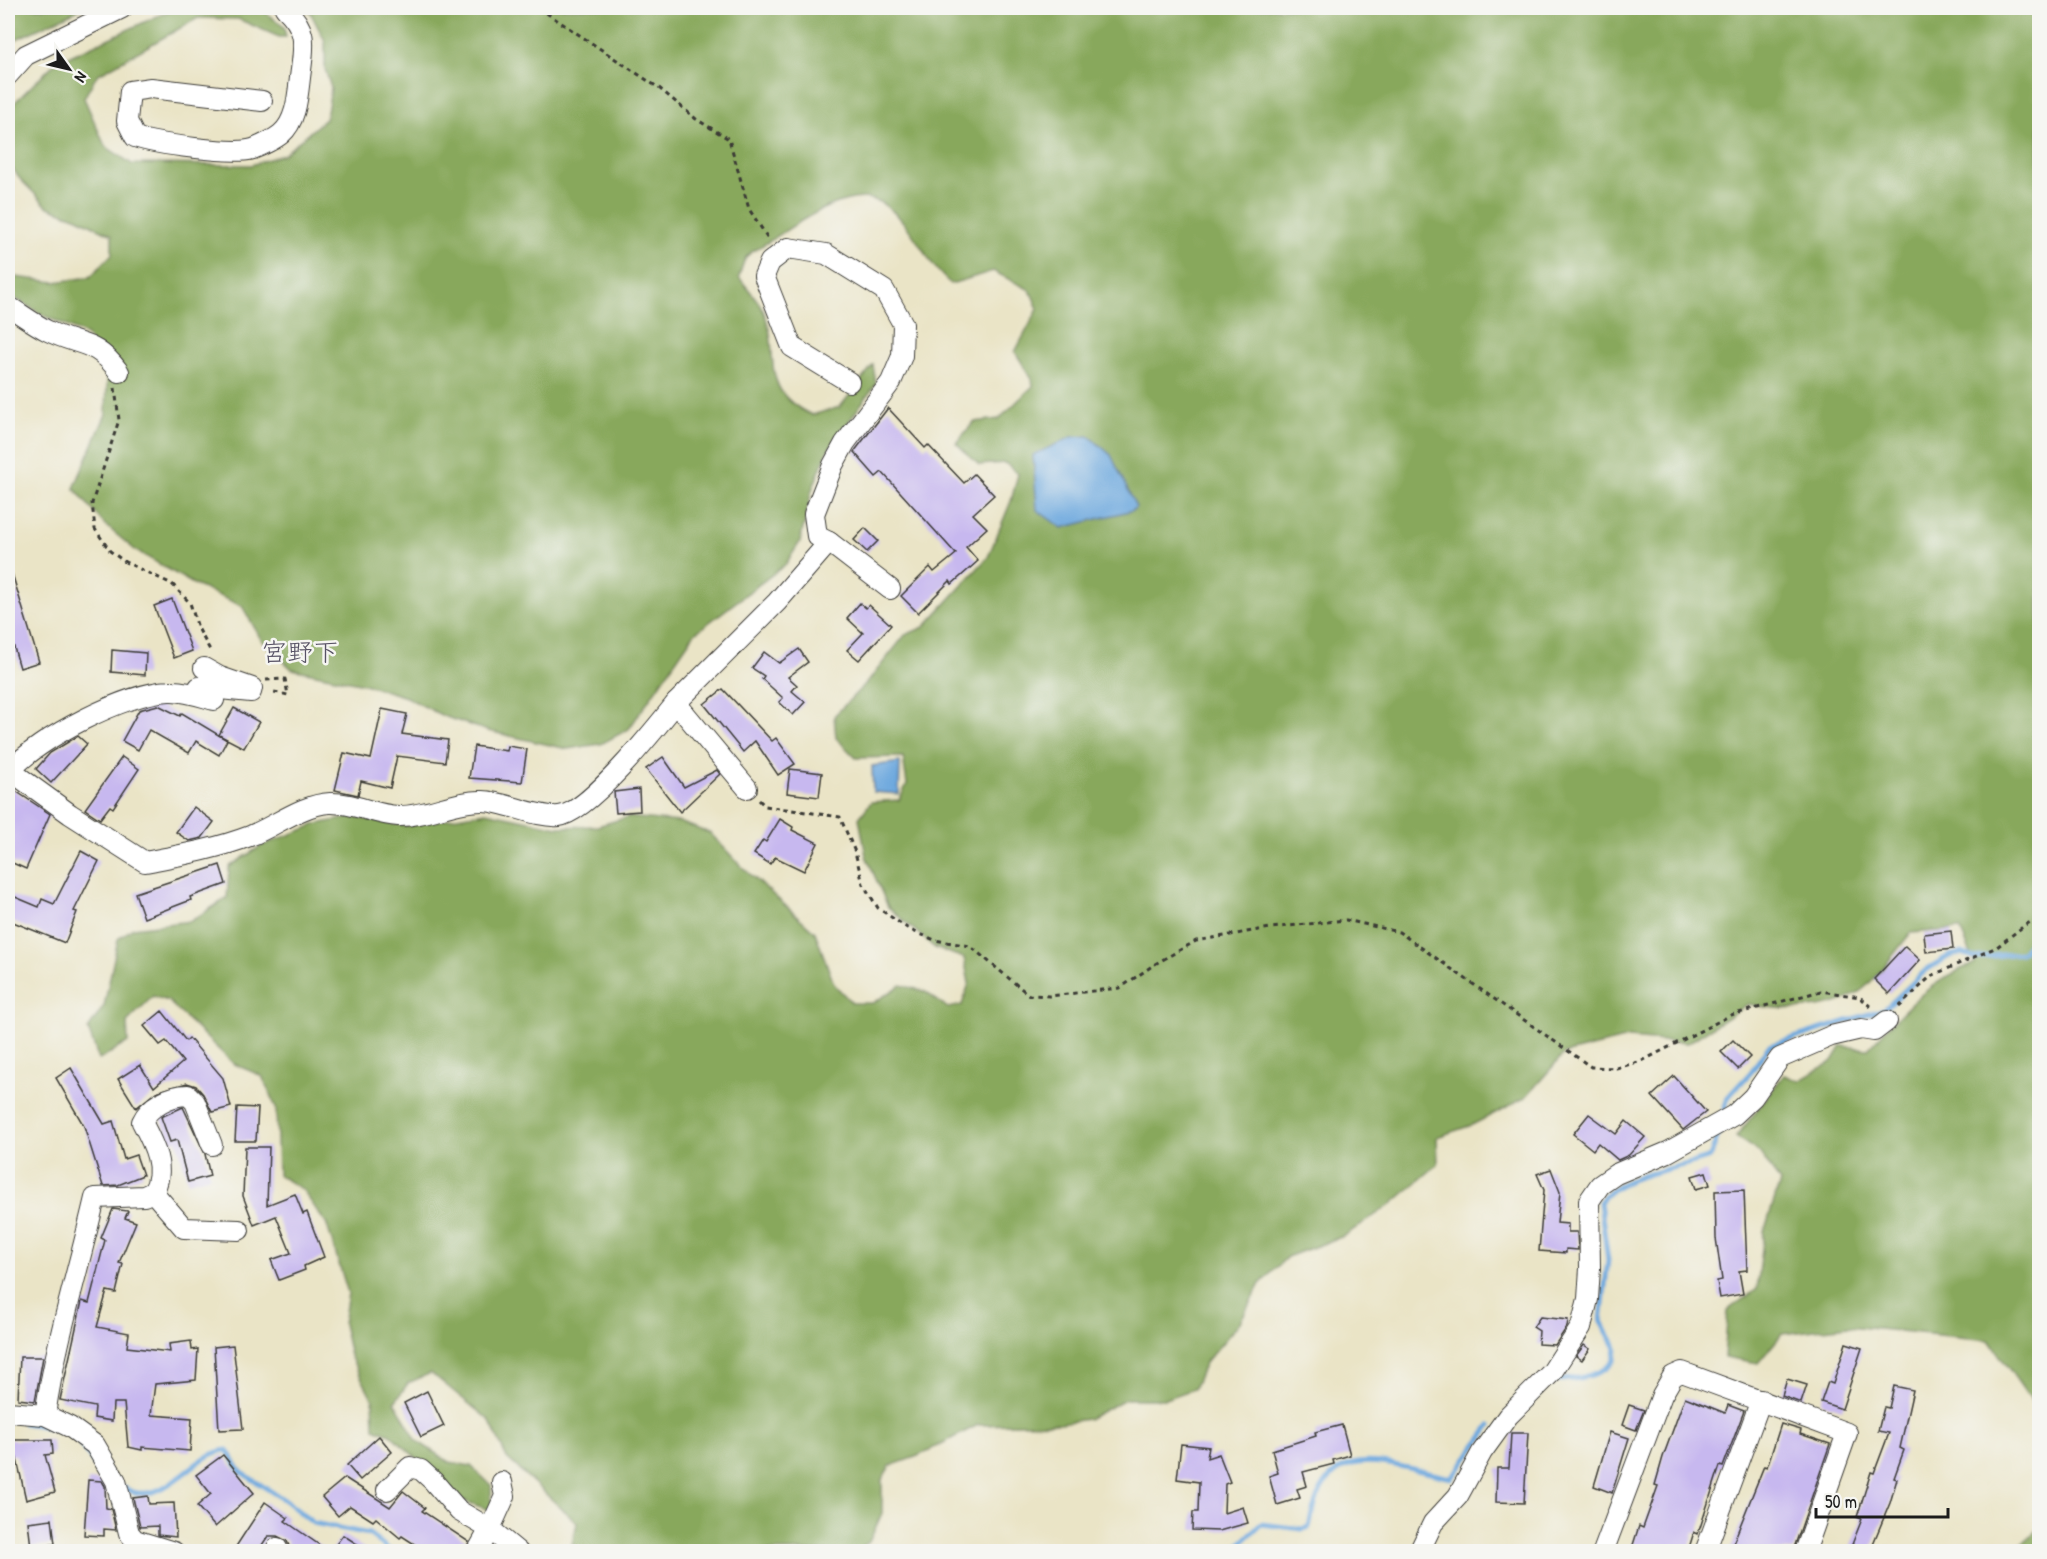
<svg xmlns="http://www.w3.org/2000/svg" width="2047" height="1559" font-family="'Patrick Hand','Klee One',sans-serif">
	<rect width="100%" height="100%" fill="#f6f6f2"/>
	<filter id="ink" filterUnits="userSpaceOnUse"><feTurbulence type="fractalNoise" baseFrequency=".0167" numOctaves="2"/><feDisplacementMap in="SourceGraphic" scale="12" xChannelSelector="R" yChannelSelector="G"/><feConvolveMatrix kernelMatrix="1 2 1 2 8 2 1 2 1" color-interpolation-filters="sRGB"/></filter>
	<filter id="wash" filterUnits="userSpaceOnUse"><feTurbulence type="fractalNoise" baseFrequency=".008" numOctaves="4" result="noise"/><feDisplacementMap in="SourceGraphic" scale="24" xChannelSelector="R" yChannelSelector="G"/><feGaussianBlur stdDeviation="1.35" result="paint"/><feColorMatrix in="noise" values="0 0 0 0 0 0 0 0 0 0 0 0 0 0 0 0 0 1.4 0 .05"/><feComposite in="paint" operator="in"/></filter>
	<g filter="url(#wash)">
		<rect width="100%" height="100%" fill="#eae4c6"/>
		<g fill="#88a85c" stroke="#52623c" stroke-width="1.5">
			<polygon points="8,8 83,8 8,43"/>
			<path d="M175,8h79l8,2 22,17 2,10h-7l-41,-18 -40,-1 -101,57 -13,23 21,48 27,18 119,1 33,-11 42,-36 5,-30 -6,-19v-28l-15,-29 -7,-4h1736v1404l-50,-72 -141,-14 -66,8 -24,29 -34,-6 4,-47 29,-21 7,-57 16,-50 -20,-29 -24,-16 48,-62 15,6 34,-20 9,-15 26,3c35,-38 57,-66 107,-86l-15,-34 -49,4c-16,18 -30,41 -48,56 -28,24 -82,22 -115,15l-60,39 -60,-5 -64,16 -39,44 -53,27 -35,12 1,27 -45,39 -49,33 -57,21 -27,27 -20,38 -35,41 -11,26 -29,10h-40l-37,20 -28,4 -82,2 -60,31 -28,10 -8,13v34l-13,29 -13,9h-273l-11,-7 5,-21 -70,-65 -18,-38 -58,-47 -23,10 -13,19 22,39 32,21 22,4 20,19 1,26 -30,-11 -72,-66 -16,-6 -1,-28 -23,-44 -7,-32 5,-31 -21,-68 -25,-36 -24,-14 -2,-67 -14,-32 -28,-12 -66,-63 -15,-5 -26,26 1,20 -29,18 -11,-31 16,-23 14,-67 15,-11 58,-7 36,-23 2,-31 32,-21 56,-22 36,-7 52,9 81,-14 72,15 39,-1 31,-9 51,5 31,11 31,33 74,66 19,52 18,19h21l28,-18 23,6 24,17 14,-3 7,-22 -5,-25 -29,-10 -47,-41 -22,-51 -7,-38 12,-16 28,-2 8,-16 -4,-27 -47,1 -20,-20 -2,-22 36,-37 35,-44 19,-8 64,-70 23,-56 7,-27 -13,-11 -26,2 -23,-22 18,-21 25,-3 34,-33 -1,-7 -17,-27 23,-43 -8,-19 -37,-19 -42,13c-27,-22 -37,-60 -68,-80 -31,-21 -87,20 -113,37 -7,4 -17,9 -23,15 -4,5 -6,15 -8,21 7,10 17,20 23,31 22,46 -8,80 50,107l28,-8 33,-42 3,19 -48,66 -16,40 -12,52 -14,22 -92,70 -65,95 -28,15 -34,5 -79,-18 -45,-15 -37,-19 -42,-13 -72,-15 -30,-28 -20,-35 -47,-21 -60,-35 -31,-26 -30,-36 32,-74 1,-35 -20,-44 -44,-20 -35,-21v-18l47,6 35,-5 22,-23v-19l-34,-17 -30,-11 -28,-28 -12,-17v-53l47,-46z"/>
			<polygon points="2039,1528 2039,1551 2013,1551 2039,1529"/>
		</g>
		<g fill="#6da8de" stroke="#44627d" stroke-width="1.5">
			<polygon points="1089,436 1111,455 1136,507 1133,510 1062,528 1037,510 1033,455 1072,437"/>
			<polygon points="900,762 899,794 873,792 872,766"/>
		</g>
		<g fill="none" stroke-linecap="round" stroke-linejoin="round">
			<g stroke="#6da8de" stroke-width="5">
				<polyline points="1723,1115 1728,1097 1751,1072 1769,1046 1885,1009 1926,970 1949,956 1962,953 1975,958 2021,953 2030,942 2040,922"/>
				<path d="M1552,1380c20,0 50,-3 62,-20l2,-12 -15,-27 7,-61 -8,-58c20,-29 78,-32 110,-45l11,-30"/>
				<polyline points="24,1423 50,1427"/>
				<polyline points="81,1445 97,1467"/>
				<path d="M123,1487c39,26 69,-35 104,-37l14,22 45,29 27,22 56,11 23,18"/>
				<path d="M1217,1552l21,-6 23,-22 41,5 7,-2c18,-94 76,-62 143,-49l38,-52"/>
			</g>
		</g>
		<g id="blocks">
			<g fill="#c7b8ef">
				<polygon points="888,408 925,448 928,445 964,483 974,474 994,495 973,514 987,528 966,547 978,561 952,584 950,581 918,613 901,596 930,567 934,572 956,554 882,472 876,477 854,452"/>
				<polygon points="865,528 878,541 867,552 854,540"/>
				<polygon points="11,570 39,662 20,668 8,627 8,571"/>
				<polygon points="172,599 192,651 174,658 154,606"/>
				<polygon points="860,603 866,608 869,605 891,625 859,660 847,650 863,633 847,618"/>
				<polygon points="799,649 808,662 788,677 797,685 792,691 805,702 793,715 779,702 783,698 762,679 764,676 752,668 764,652 779,663"/>
				<polygon points="112,650 146,653 145,675 111,672"/>
				<polygon points="723,689 772,741 776,738 795,764 778,775 755,741 743,752 704,704"/>
				<polygon points="158,705 180,716 182,713 227,740 219,755 196,741 189,753 149,730 138,750 122,741 139,710"/>
				<polygon points="234,708 259,722 244,748 219,735"/>
				<polygon points="382,709 407,714 402,734 448,740 445,762 397,756 390,788 361,781 358,795 335,790 344,753 371,759"/>
				<polygon points="78,736 87,744 51,783 36,769 50,753"/>
				<polygon points="474,746 507,751 508,746 527,749 522,782 469,778"/>
				<polygon points="122,757 139,769 113,808 110,806 100,819 85,809"/>
				<polygon points="663,757 684,787 717,770 720,774 680,812 646,769"/>
				<polygon points="790,769 822,773 819,797 787,793"/>
				<polygon points="8,786 50,814 26,869 8,861"/>
				<polygon points="639,789 640,811 616,813 614,792"/>
				<polygon points="194,807 214,822 202,838 189,841 176,832"/>
				<polygon points="780,819 793,827 792,830 818,843 804,871 775,857 770,864 754,854 763,840 766,842"/>
				<polygon points="81,851 99,861 74,911 77,912 65,943 8,920 8,894 39,907 42,899 54,904"/>
				<polygon points="220,865 226,884 190,897 191,900 144,918 135,893"/>
				<polygon points="1951,931 1953,949 1926,952 1924,934"/>
				<polygon points="1905,946 1920,960 1889,994 1874,979"/>
				<polygon points="162,1011 186,1041 189,1038 223,1078 231,1107 212,1112 203,1094 196,1086 187,1083 156,1092 136,1108 118,1079 140,1065 154,1087 183,1062 166,1041 160,1045 144,1026"/>
				<polygon points="1733,1040 1750,1057 1738,1069 1721,1052"/>
				<polygon points="71,1068 104,1124 113,1121 124,1159 136,1155 143,1175 118,1185 103,1186 84,1126 56,1078"/>
				<polygon points="1674,1076 1706,1112 1683,1130 1652,1096"/>
				<polygon points="183,1107 205,1154 210,1176 188,1182 177,1140 170,1142 161,1117"/>
				<polygon points="237,1107 258,1108 256,1141 235,1141"/>
				<polygon points="1589,1114 1616,1134 1626,1121 1645,1137 1629,1155 1618,1160 1598,1143 1593,1150 1573,1134"/>
				<polygon points="245,1147 269,1147 267,1205 295,1194 303,1214 307,1212 324,1257 304,1266 305,1270 279,1280 271,1260 291,1253 276,1216 254,1225 243,1196"/>
				<polygon points="1551,1169 1560,1192 1557,1223 1568,1224 1568,1232 1577,1232 1578,1250 1566,1249 1566,1253 1539,1251 1544,1190 1537,1174"/>
				<polygon points="1706,1172 1710,1185 1696,1189 1692,1176"/>
				<polygon points="1744,1190 1747,1270 1739,1271 1743,1294 1720,1298 1717,1281 1722,1280 1716,1238 1715,1191"/>
				<polygon points="113,1209 128,1211 125,1218 136,1222 119,1263 123,1264 116,1293 107,1291 97,1327 129,1333 127,1347 170,1352 169,1344 191,1341 192,1350 198,1349 196,1380 155,1384 151,1415 192,1418 190,1451 142,1447 142,1450 128,1447 124,1403 113,1403 112,1421 94,1418 95,1407 60,1400 82,1301 89,1303 105,1240 101,1238"/>
				<polygon points="1540,1317 1568,1320 1567,1327 1555,1345 1538,1344 1539,1331 1533,1327"/>
				<polygon points="1846,1343 1862,1348 1842,1409 1821,1402 1828,1382 1833,1384"/>
				<polygon points="233,1345 243,1429 219,1430 214,1347"/>
				<polygon points="1584,1345 1590,1349 1582,1360 1576,1356"/>
				<polygon points="20,1357 43,1357 35,1401 18,1399"/>
				<polygon points="1787,1379 1807,1385 1801,1403 1782,1396"/>
				<polygon points="1894,1386 1913,1390 1900,1448 1904,1450 1894,1478 1897,1479 1890,1503 1870,1551 1864,1551 1851,1547 1862,1519 1857,1517 1871,1472 1874,1473 1889,1433 1878,1431 1884,1407 1889,1408"/>
				<polygon points="427,1391 444,1426 421,1437 404,1403"/>
				<polygon points="1685,1397 1725,1413 1728,1405 1744,1411 1723,1467 1720,1466 1698,1534 1694,1532 1688,1551 1644,1551 1632,1548 1639,1526 1643,1528 1658,1486 1655,1485 1663,1457"/>
				<polygon points="1629,1405 1644,1410 1636,1430 1622,1425"/>
				<polygon points="1781,1424 1801,1430 1800,1434 1830,1444 1793,1551 1730,1551 1764,1466 1767,1467"/>
				<polygon points="1342,1425 1350,1455 1333,1460 1334,1464 1303,1472 1307,1486 1297,1489 1300,1498 1277,1505 1269,1476 1278,1473 1272,1450 1316,1436 1315,1432"/>
				<polygon points="1610,1432 1629,1438 1612,1493 1594,1486"/>
				<polygon points="1511,1433 1528,1433 1524,1503 1496,1502 1497,1468 1509,1468"/>
				<polygon points="379,1436 392,1452 360,1480 347,1465"/>
				<polygon points="8,1440 52,1440 53,1454 45,1455 55,1492 26,1500 16,1455 8,1455"/>
				<polygon points="1181,1444 1209,1447 1207,1458 1219,1454 1230,1482 1225,1484 1224,1513 1243,1507 1248,1523 1219,1531 1192,1530 1193,1512 1198,1512 1199,1482 1177,1479"/>
				<polygon points="223,1455 254,1493 215,1527 197,1506 211,1494 196,1475"/>
				<polygon points="345,1478 390,1507 403,1491 425,1508 422,1511 469,1542 465,1551 425,1551 402,1536 400,1538 376,1518 373,1521 350,1506 338,1516 322,1497"/>
				<polygon points="88,1480 102,1481 105,1486 106,1508 111,1509 116,1530 104,1529 104,1536 84,1535"/>
				<polygon points="148,1496 149,1504 174,1503 176,1537 158,1535 158,1526 140,1527 133,1498"/>
				<polygon points="265,1502 288,1518 285,1521 328,1551 291,1551 287,1541 277,1536 268,1536 258,1551 233,1551"/>
				<polygon points="52,1519 55,1544 31,1547 28,1522"/>
				<polygon points="343,1535 368,1551 331,1551"/>
			</g>
		</g>
	</g>
	<g filter="url(#ink)">
		<use href="#blocks" fill-opacity="0" stroke="#3b3a36" stroke-width="1.5"/>
		<g fill="none" stroke-linecap="round" stroke-linejoin="round">
			<g stroke="#3b3a36" stroke-width="22">
				<g id="minor">
					<polyline points="8,75 26,55 122,8"/>
					<path d="M262,101l-111,-13 -21,3 -3,30 8,16c19,7 100,18 118,12 8,-3 22,-10 28,-15 17,-14 17,-44 20,-64 4,-29 5,-42 -16,-62"/>
					<path d="M8,306c13,8 26,18 40,25 32,16 47,8 71,41"/>
					<polyline points="829,542 817,536 814,514 833,465 845,443 891,382 902,356 903,324 884,290 826,254 788,248 770,262 764,276 792,347 849,382"/>
					<polyline points="199,687 251,692 252,688 220,677 204,668"/>
					<polyline points="676,703 777,602 829,542 890,589"/>
					<path d="M8,769l62,45 75,48c36,-7 71,-13 105,-26 25,-10 53,-32 80,-33 23,-1 45,12 68,13 28,1 57,-16 85,-15 24,1 53,17 76,15 29,-3 97,-88 117,-113l71,85"/>
					<path d="M10,771c28,-33 116,-78 159,-80 14,-1 31,5 45,9"/>
					<path d="M153,1192c14,-23 0,-49 -11,-70 7,-16 28,-27 46,-27l7,7 17,43"/>
					<polyline points="8,1412 45,1415 70,1427 95,1445 116,1481 129,1533 135,1540 174,1552"/>
					<path d="M45,1415c11,-74 33,-144 50,-217l49,-2 9,-4 31,36 55,2"/>
					<polyline points="502,1482 505,1496 490,1529 518,1552"/>
					<polyline points="387,1490 410,1467 421,1470 433,1481 459,1511 490,1529 477,1552"/>
					<polyline points="275,1552 277,1548"/>
					<polyline points="1419,1552 1433,1523 1458,1496 1482,1452 1508,1416 1552,1372 1581,1327 1588,1299 1590,1268 1589,1201 1600,1185 1616,1174 1668,1152 1734,1115 1753,1097 1780,1058 1831,1036 1861,1029 1874,1031 1887,1021"/>
					<polyline points="1603,1552 1662,1395 1673,1376 1682,1372 1847,1433 1805,1552"/>
					<polyline points="1705,1552 1761,1400"/>
				</g>
			</g>
			<g stroke="#3b3a36" stroke-width="3" stroke-dasharray="4.5 4.5" stroke-linecap="butt">
				<polyline points="539,8 659,88 696,119 729,139 749,209 769,240"/>
				<polyline points="115,388 119,420 92,503 95,529 110,551 125,562 172,584 190,603 198,628 211,652"/>
				<polyline points="266,680 285,679 288,695 270,691"/>
				<polyline points="759,800 765,806 840,817 855,852 863,884 878,908 910,930 935,940 970,946 1029,995 1049,996 1120,988 1155,964 1196,941 1270,928 1346,920 1399,932 1591,1067 1616,1068 1642,1061 1731,1015 1821,991 1860,997 1873,1009"/>
				<polyline points="1899,1007 1931,976 1997,947 2025,925 2040,917"/>
			</g>
			<use href="#minor" stroke="#fff" stroke-width="20"/>
		</g>
	</g>
	<g text-anchor="middle" dominant-baseline="central" stroke-width="5" stroke-linejoin="round" paint-order="stroke">
		<g font-size="26" fill="#585366" stroke="#f6f6f2">
			<text x="300" y="651">宮野下</text>
		</g>
	</g>
	<rect width="2047" height="1559" fill="none" stroke="#f6f6f2" stroke-width="30"/>
	<g transform="translate(69 69) rotate(124)" stroke="#f6f6f2" stroke-width="4.5" paint-order="stroke">
	<path d="M0-4.5L10 22L0 15L-10 22Z" fill="#1c1c1c"/>
	<text y="-9" font-size="16" font-weight="bold" text-anchor="middle" fill="#1c1c1c">N</text>
	</g>
	<path d="M1816 1508v9h132v-9" fill="none" stroke="#1c1c1c" stroke-width="3"/>
	<text x="1825" y="1508" font-size="18" fill="#1c1c1c" stroke="#f6f6f2" stroke-width="4.5" paint-order="stroke">50 m</text>
</svg>
